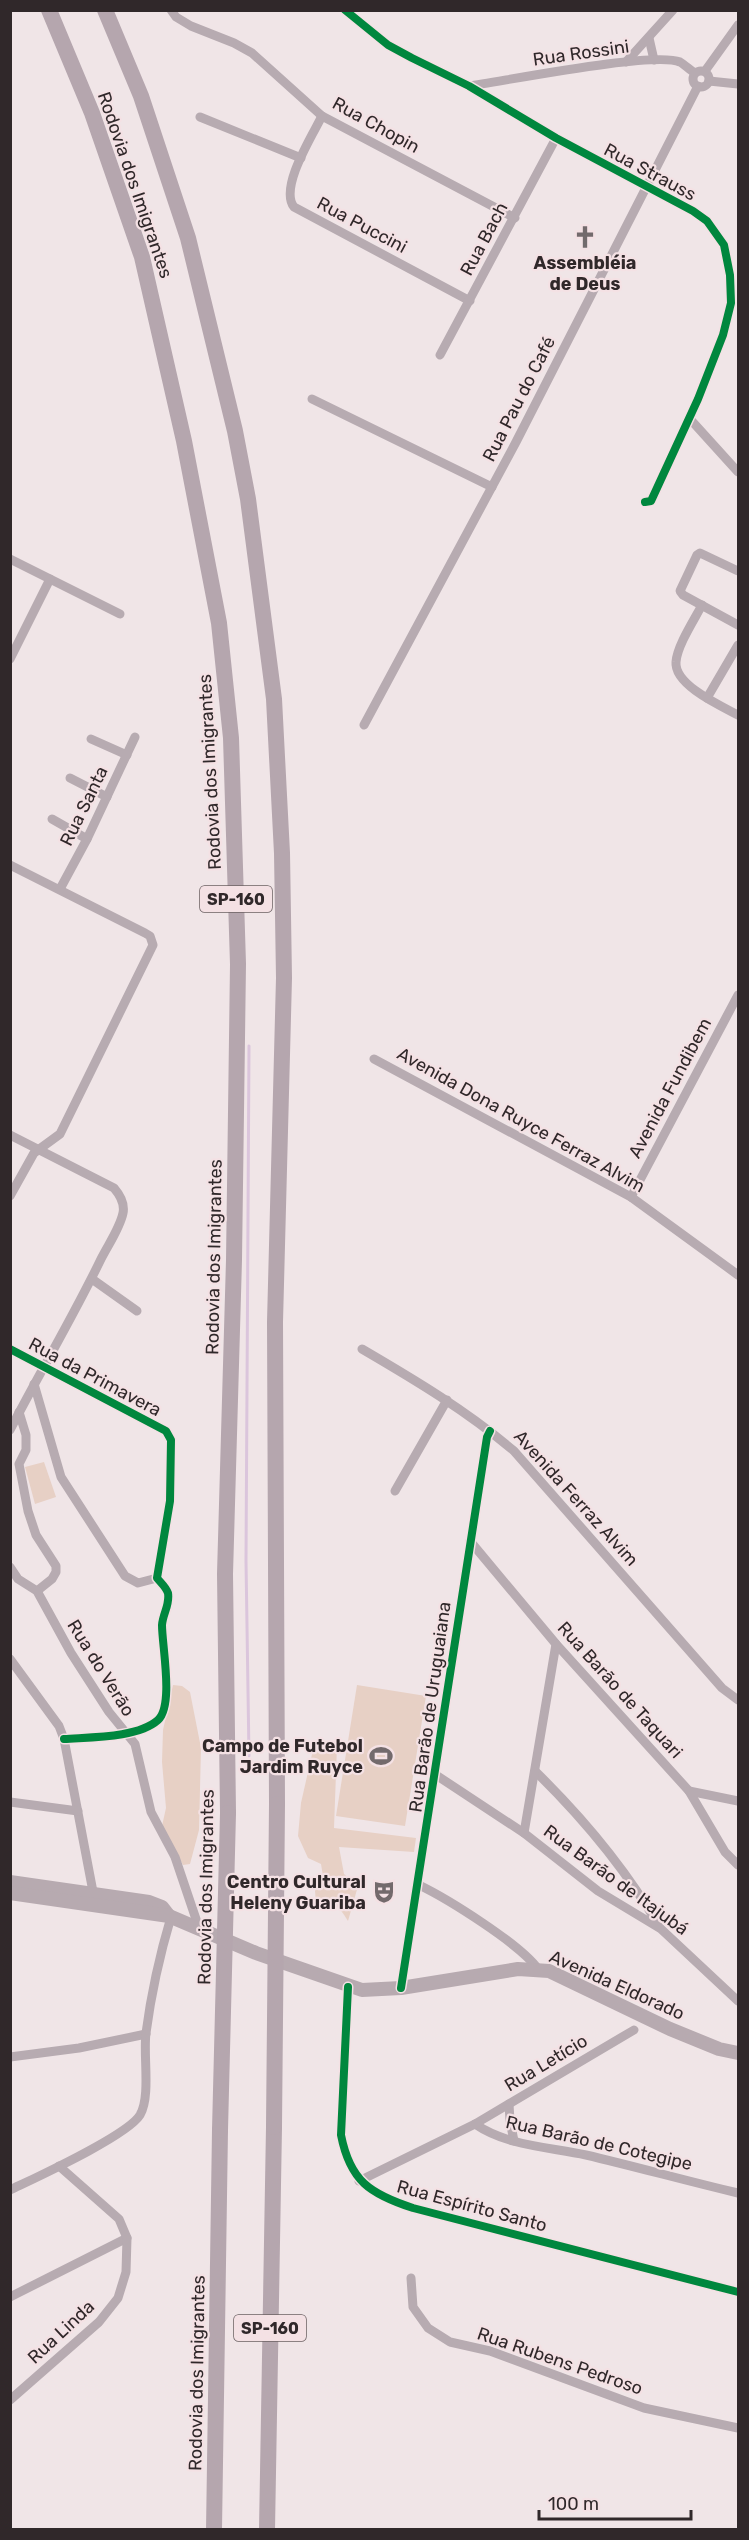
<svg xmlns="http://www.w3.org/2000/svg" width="749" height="2540" font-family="Rubik,sans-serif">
	<rect width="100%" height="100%" fill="#f0e5e7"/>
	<g fill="#e7d0c5">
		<polygon points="44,1462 56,1497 35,1504 25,1467"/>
		<polygon points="173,1685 182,1686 190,1692 201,1748 199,1830 190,1864 183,1865 162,1826 166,1808 162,1762 163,1730"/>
		<polygon points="357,1685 426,1696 405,1826 336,1816"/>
		<path d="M315,1741l22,5 -3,82 82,10 -2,14 -75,-5 5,27 14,12 -10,35c-9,-16 -14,-18 -32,-19l-2,-22 9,-4 -2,-12 -13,-6 -10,-22 3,-33z"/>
	</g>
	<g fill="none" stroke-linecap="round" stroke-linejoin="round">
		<polyline stroke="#dbc5dc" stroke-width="3" points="249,1046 246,1561 249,1756"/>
		<g stroke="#b7abb1" stroke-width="9">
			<polyline points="171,10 176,17 191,26 234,43 252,53 322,116 515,218"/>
			<polyline points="345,10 388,45 412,58 469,86 556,138 693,211 707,221 724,245 730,275 731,303 723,335 698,399 651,501 645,502"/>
			<polyline points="649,38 654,60"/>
			<polyline points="626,62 673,10"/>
			<circle cx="701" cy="79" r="8"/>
			<polyline points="705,71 738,25"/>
			<polyline points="709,81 738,84"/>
			<path d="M469,86c36,-5 185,-35 211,-24 5,3 10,8 15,11"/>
			<path d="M322,116c-10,20 -43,72 -28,91l176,94"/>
			<polyline points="200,117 301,158"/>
			<polyline points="440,355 556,138"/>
			<polyline points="312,399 492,487"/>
			<polyline points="690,419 738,472"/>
			<polyline points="10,559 120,614"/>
			<polyline points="738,571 700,553 697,555 680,591 683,595 738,625"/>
			<path d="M702,605c-8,15 -25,41 -26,57 -2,23 45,44 62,53"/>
			<polyline points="10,659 50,579"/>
			<polyline points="707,698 738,645"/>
			<polyline points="364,725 516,442 698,86"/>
			<polyline points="91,739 127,755"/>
			<polyline points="70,778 107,797"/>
			<polyline points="52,819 87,839"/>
			<polyline points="10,865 145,933 150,936 153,945 60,1134 34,1153 10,1196"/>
			<polyline points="60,889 87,839 135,737"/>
			<polyline points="374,1059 631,1197 738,1275"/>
			<path d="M10,1135l104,53c6,7 11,15 9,25 -3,15 -15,32 -22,46 -28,58 -61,113 -91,171"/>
			<polyline points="631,1197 738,995"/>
			<polyline points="92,1279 137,1311"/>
			<path d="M10,1349l156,82 5,9 -1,61 -13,77c4,5 9,9 11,15 2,12 -5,20 -6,32 0,21 12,80 -4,95 -20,18 -68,17 -94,19"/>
			<path d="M362,1349c53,31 105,62 152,102l208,237 16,12"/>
			<polyline points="34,1384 61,1477 125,1576 138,1583 157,1578"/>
			<polyline points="19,1412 26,1435 26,1450 19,1464 28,1511 36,1535 56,1566 56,1572 52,1579 37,1591"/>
			<polyline points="395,1491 447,1400"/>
			<polyline points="470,1541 556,1644 689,1791 725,1852 738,1865"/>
			<polyline points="10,1567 18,1579 37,1591 71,1653 109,1712 135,1744 151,1812 175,1857 199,1928"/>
			<polyline points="10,1659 59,1726 64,1739 94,1897"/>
			<path d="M535,1771c48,47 91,98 125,157"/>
			<polyline points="436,1775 524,1833 598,1891 661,1929 738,2001"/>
			<polyline points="689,1791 738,1801"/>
			<polyline points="10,1802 78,1811"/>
			<polyline points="524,1833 556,1644"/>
			<path d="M419,1885c29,14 101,59 119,84"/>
			<path d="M348,1987l-7,148c9,46 29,59 72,73l325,84"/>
			<polyline points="401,1988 487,1437 490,1431"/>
			<polyline points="10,2057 79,2048 146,2034"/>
			<polyline points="509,2104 510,2121 514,2141"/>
			<path d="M475,2124c32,22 74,23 111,31 51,12 101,26 152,38"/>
			<polyline points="359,2181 475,2124 634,2030"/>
			<path d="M10,2190c27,-13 117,-54 130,-75 11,-19 3,-60 6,-82 5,-38 14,-79 25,-116"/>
			<polyline points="411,2278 413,2307 428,2328 450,2342 490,2351 644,2408 738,2428"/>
			<polyline points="10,2297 127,2238"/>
			<polyline points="10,2400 99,2322 118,2298 126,2272 127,2238 119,2219 59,2166"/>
		</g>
		<g stroke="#b7aab0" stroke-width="14">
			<polyline points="10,1882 149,1902 162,1907 169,1916"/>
			<polyline points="10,1893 169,1916 256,1953 362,1990 401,1988 518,1969 549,1971 670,2029 719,2049 738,2053"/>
		</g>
		<g stroke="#b5a6ae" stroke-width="16">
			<polyline points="49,10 92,113 142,257 184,441 219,623 231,738 238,964 234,1260 225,1574 228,1813"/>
			<polyline points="105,10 141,96 188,238 235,431 248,499 274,699 282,853 284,978 275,1322 277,1804"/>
			<polyline points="214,2530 220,2130"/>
			<polyline points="267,2530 274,2127"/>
		</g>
		<g stroke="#b5a6ae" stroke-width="16">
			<polyline points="274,2127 277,1804"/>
			<polyline points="220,2130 228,1813"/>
		</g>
		<g stroke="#f4e1e4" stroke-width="11">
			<g id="cycleway">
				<polyline points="345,10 388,45 412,58 469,86 556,138 693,211 707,221 724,245 730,275 731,303 723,335 698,399 651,501 645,502"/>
				<path d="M10,1349l156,82 5,9 -1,61 -13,77c4,5 9,9 11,15 2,12 -5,20 -6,32 0,21 12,80 -4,95 -20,18 -68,17 -94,19"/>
				<path d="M348,1987l-7,148c9,46 29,59 72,73l325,84"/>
				<polyline points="401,1988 487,1437 490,1431"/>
			</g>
		</g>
		<use href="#cycleway" stroke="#00873e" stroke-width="8"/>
	</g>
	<defs>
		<g id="church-bare" transform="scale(1.8)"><path d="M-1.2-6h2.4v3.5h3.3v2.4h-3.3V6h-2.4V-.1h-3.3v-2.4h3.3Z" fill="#736a6c" stroke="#f4e1e4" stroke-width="2.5" paint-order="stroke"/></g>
		<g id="stadium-bare" transform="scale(1.8)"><path d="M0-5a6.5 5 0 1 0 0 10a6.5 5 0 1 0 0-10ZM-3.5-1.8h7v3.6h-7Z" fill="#736a6c" stroke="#f4e1e4" stroke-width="2.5" paint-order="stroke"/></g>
		<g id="theatre-bare" transform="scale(1.8)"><path d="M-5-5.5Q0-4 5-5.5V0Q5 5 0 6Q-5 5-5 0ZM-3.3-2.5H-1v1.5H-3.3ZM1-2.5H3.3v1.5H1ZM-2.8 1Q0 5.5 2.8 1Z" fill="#736a6c" stroke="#f4e1e4" stroke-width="2.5" paint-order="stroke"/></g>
	</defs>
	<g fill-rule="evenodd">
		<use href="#church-bare" x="585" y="237"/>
		<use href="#stadium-bare" x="381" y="1756"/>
		<use href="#theatre-bare" x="384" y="1892"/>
	</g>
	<g text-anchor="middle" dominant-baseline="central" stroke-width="4.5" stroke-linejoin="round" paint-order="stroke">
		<g fill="#f4e1e4" stroke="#6b6062" stroke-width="1.5">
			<rect x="200" y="886" width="72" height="26" rx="4.5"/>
			<rect x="234" y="2315" width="72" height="26" rx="4.5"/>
		</g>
		<g font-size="16" font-weight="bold" fill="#30282a">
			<text x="236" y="899">SP-160</text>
			<text x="270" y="2328">SP-160</text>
		</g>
		<g font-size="18" fill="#30282a" stroke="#f4e1e4">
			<text transform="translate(581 53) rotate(-8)">Rua Rossini</text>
			<text transform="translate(376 125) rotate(29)">Rua Chopin</text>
			<text transform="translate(650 172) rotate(28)">Rua Strauss</text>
			<text transform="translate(135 185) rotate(71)">Rodovia dos Imigrantes</text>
			<text transform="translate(362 225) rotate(28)">Rua Puccini</text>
			<text transform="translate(484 239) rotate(-62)">Rua Bach</text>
			<text transform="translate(519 399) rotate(-63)">Rua Pau do Café</text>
			<text transform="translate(210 772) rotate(-93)">Rodovia dos Imigrantes</text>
			<text transform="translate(84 806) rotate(-64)">Rua Santa</text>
			<text transform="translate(670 1088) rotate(-62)">Avenida Fundibem</text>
			<text transform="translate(521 1120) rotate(29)">Avenida Dona Ruyce Ferraz Alvim</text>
			<text transform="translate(214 1257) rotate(-89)">Rodovia dos Imigrantes</text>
			<text transform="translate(95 1377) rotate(28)">Rua da Primavera</text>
			<text transform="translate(576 1498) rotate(48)">Avenida Ferraz Alvim</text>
			<text transform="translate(101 1668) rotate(58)">Rua do Verão</text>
			<text transform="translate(620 1690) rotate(48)">Rua Barão de Taquari</text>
			<text transform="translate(430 1707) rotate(-82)">Rua Barão de Uruguaiana</text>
			<text transform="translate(616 1880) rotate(36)">Rua Barão de Itajubá</text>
			<text transform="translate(206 1887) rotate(-89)">Rodovia dos Imigrantes</text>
			<text transform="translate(617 1985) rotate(24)">Avenida Eldorado</text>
			<text transform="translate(546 2063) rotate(-31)">Rua Letício</text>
			<text transform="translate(599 2143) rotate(13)">Rua Barão de Cotegipe</text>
			<text transform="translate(472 2206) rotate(15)">Rua Espírito Santo</text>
			<text transform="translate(61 2332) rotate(-43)">Rua Linda</text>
			<text transform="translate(560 2361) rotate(19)">Rua Rubens Pedroso</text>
			<text transform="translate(197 2373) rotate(-89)">Rodovia dos Imigrantes</text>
		</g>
		<g font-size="18" font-weight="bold" fill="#30282a" stroke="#f4e1e4" text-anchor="end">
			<text x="585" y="263" text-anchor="middle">Assembléia<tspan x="585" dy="21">de Deus</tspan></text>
			<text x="363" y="1746">Campo de Futebol<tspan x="363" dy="21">Jardim Ruyce</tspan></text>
			<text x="366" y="1882">Centro Cultural<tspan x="366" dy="21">Heleny Guariba</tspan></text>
		</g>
	</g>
	<rect width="749" height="2540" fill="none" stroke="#30282a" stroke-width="24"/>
	<path d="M539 2510v9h152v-9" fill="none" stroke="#30282a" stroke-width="3"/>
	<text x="548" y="2510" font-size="18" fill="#30282a" stroke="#f4e1e4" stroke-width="4.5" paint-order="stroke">100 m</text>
</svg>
